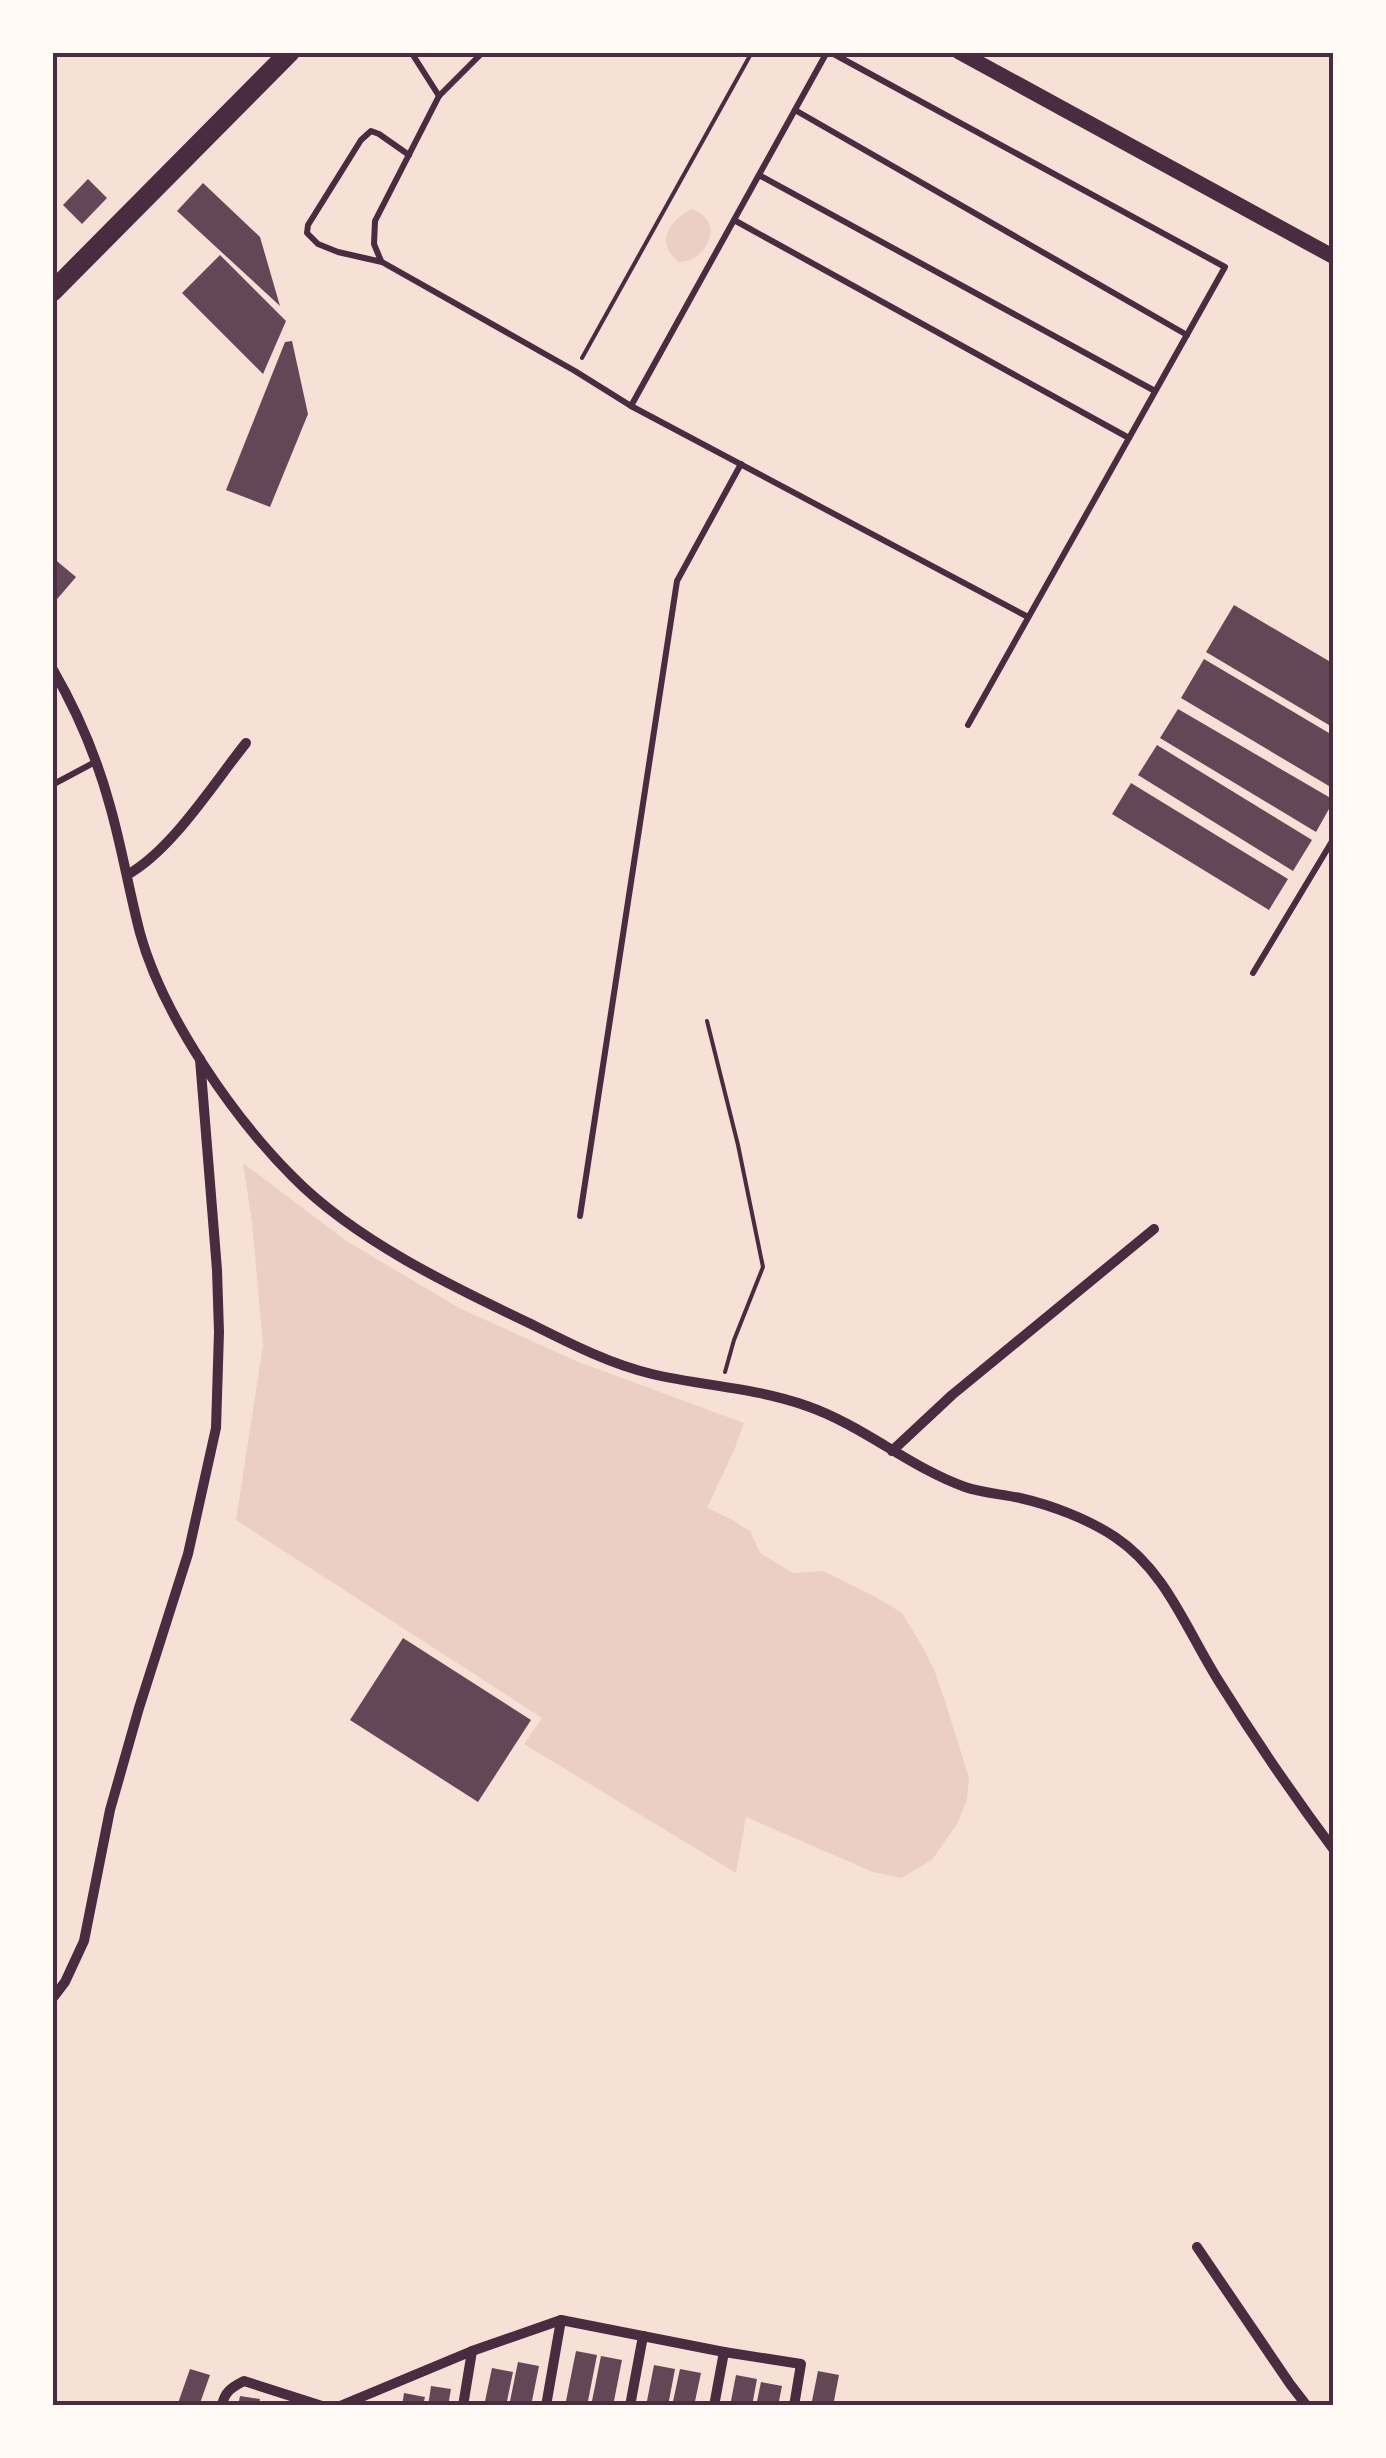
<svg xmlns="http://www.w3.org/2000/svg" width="1386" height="2458" font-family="'Work Sans',sans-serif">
	<rect width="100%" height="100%" fill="#f7e1d7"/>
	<g fill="#ebcfc5">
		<path d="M691,209c36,11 16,53 -12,53 -25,-19 -10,-41 12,-53z"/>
		<polygon points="243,1163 345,1240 459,1308 576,1361 744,1423 735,1448 707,1508 731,1519 750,1531 760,1553 793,1573 823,1571 874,1596 902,1613 921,1644 935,1672 946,1704 969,1778 967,1800 957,1824 932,1860 901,1878 873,1872 746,1817 736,1873 524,1744 542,1718 236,1520 263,1345 252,1222"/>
	</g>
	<g fill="#644757">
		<polygon points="88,179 107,198 82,224 63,205"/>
		<polygon points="203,183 260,237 280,306 177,211"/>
		<polygon points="220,255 286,321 263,374 182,293"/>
		<polygon points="292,341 308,414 270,507 226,490 285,342"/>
		<polygon points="52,557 76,577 52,605"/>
		<polygon points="1234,605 1334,664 1334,728 1206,652"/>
		<polygon points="1204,659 1334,736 1334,789 1181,698"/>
		<polygon points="1178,709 1334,800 1316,832 1160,738"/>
		<polygon points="1157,745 1312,840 1293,871 1138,775"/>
		<polygon points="1131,783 1288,879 1269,910 1112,814"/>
		<polygon points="403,1638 531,1720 478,1802 350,1720"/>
		<polygon points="576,2351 597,2355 587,2406 565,2406"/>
		<polygon points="601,2356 622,2360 613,2406 591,2406"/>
		<polygon points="518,2362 539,2366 531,2406 509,2406"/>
		<polygon points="654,2365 675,2369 668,2406 646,2406"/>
		<polygon points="492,2368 513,2372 506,2406 484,2406"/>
		<polygon points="190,2369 210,2375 199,2406 177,2406"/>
		<polygon points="680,2369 701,2373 694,2406 672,2406"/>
		<polygon points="818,2371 839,2375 833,2406 811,2406"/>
		<polygon points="736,2375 757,2379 752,2406 730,2406"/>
		<polygon points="761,2382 782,2386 778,2406 756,2406"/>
		<polygon points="431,2386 451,2389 448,2406 428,2406"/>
		<polygon points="404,2393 425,2397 423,2406 402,2406"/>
		<polygon points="240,2396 260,2399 259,2406 238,2406"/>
	</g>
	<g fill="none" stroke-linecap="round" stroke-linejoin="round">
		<g stroke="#4a2c40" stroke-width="4">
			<polyline points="582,358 752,52"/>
			<polyline points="707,1021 738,1145 763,1267 734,1340 725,1372"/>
		</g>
		<g stroke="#4a2c40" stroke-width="6">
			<polyline points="411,52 439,96"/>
			<polyline points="830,52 1225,267 968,725"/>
			<polyline points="795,110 1187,335"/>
			<polyline points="409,155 379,134 371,131 361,140 308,225 307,233 318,244 338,252 382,262 575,371 631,406 1028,617"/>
			<polyline points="759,175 1155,391"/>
			<polyline points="734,220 1129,438"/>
			<polyline points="381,261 374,244 375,221 439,96 483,52"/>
			<polyline points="631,406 827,52"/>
			<polyline points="52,785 95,762"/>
			<polyline points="1253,973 1334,838"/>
			<polyline points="580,1216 677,581 741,464"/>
		</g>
		<g stroke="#4a2c40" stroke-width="10">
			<path d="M52,668c25,43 45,90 58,138 12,42 19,85 30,127 23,83 93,184 153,244 62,63 158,109 238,147 38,19 79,40 121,50 51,12 105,14 155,32 57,20 102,61 158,81 17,6 37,7 55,11 31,7 68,21 95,39 51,34 71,92 103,143 36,58 75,115 116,170"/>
			<path d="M127,875c45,-25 86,-91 119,-132"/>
			<polyline points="892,1451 952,1395 1154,1229"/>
			<polyline points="52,1999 65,1982 84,1941 110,1810 139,1708 188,1554 216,1428 219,1332 217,1270 200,1059"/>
			<polyline points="1197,2247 1290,2384 1307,2406"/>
			<path d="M222,2406c2,-14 10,-19 22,-25l78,25"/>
			<polyline points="340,2406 472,2351 561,2320 724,2352 801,2364 794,2406"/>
			<polyline points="463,2406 472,2351"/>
			<polyline points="546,2406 561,2320"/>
			<polyline points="630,2406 643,2336"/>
			<polyline points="714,2406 724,2352"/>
		</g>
		<polyline stroke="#4a2c40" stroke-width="15" points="959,52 1334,257"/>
		<polyline stroke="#4a2c40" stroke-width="20" points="52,292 290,52"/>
	</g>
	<rect width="1386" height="2458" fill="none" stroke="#fffaf5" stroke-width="110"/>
	<rect x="55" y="55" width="1276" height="2348" fill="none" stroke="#4a2c40" stroke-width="4"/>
</svg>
